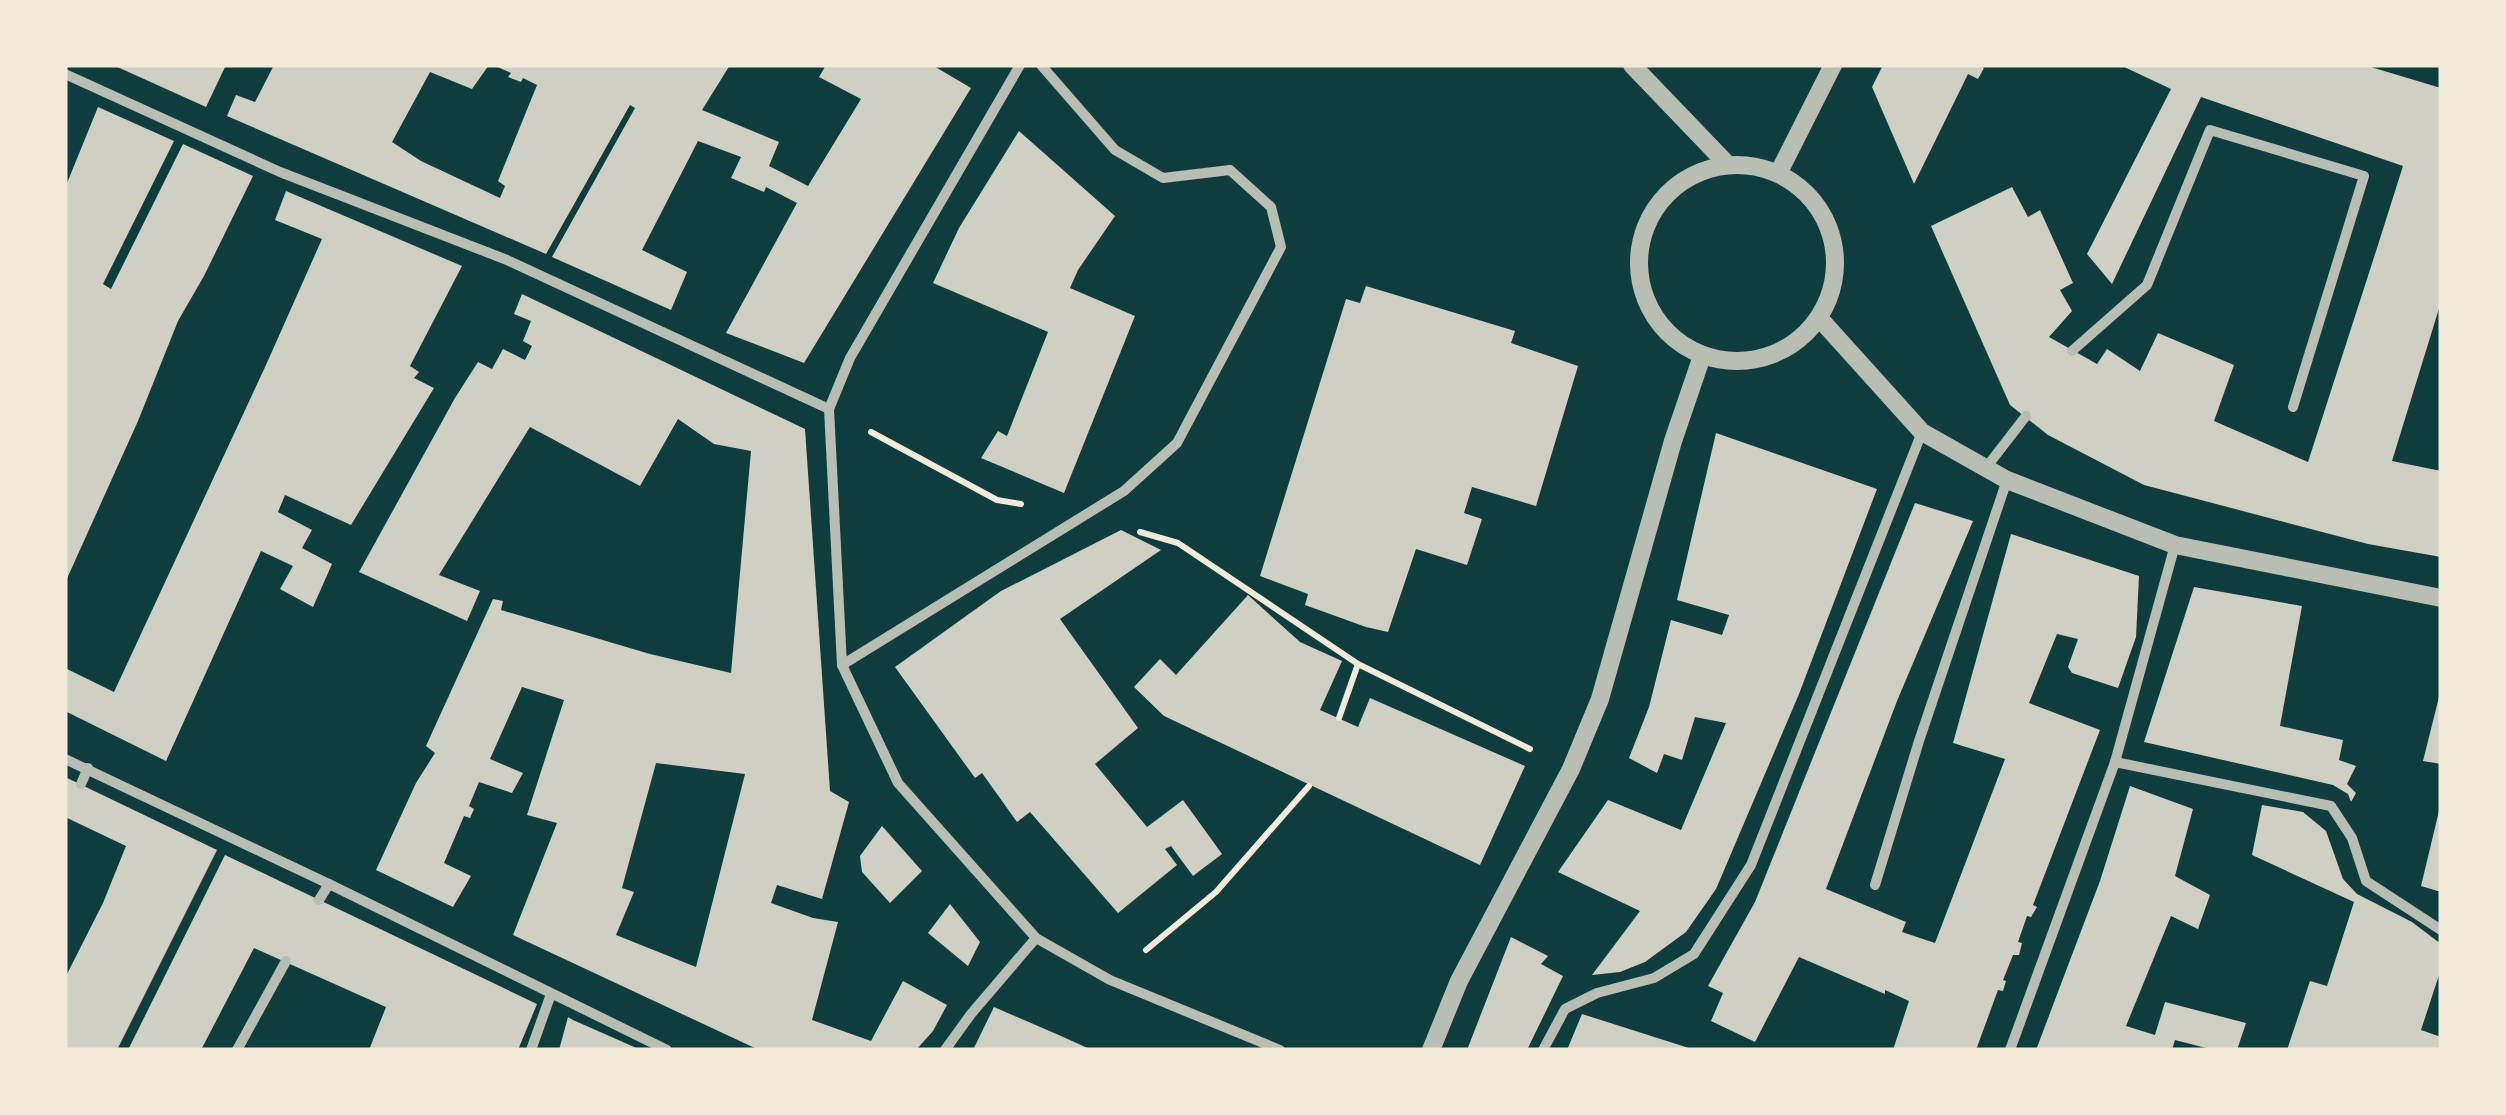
<svg xmlns="http://www.w3.org/2000/svg" width="2506" height="1115" font-family="Mulish,sans-serif">
	<rect width="100%" height="100%" fill="#0f3d3e"/>
	<g fill="#cfcfc3" fill-rule="evenodd">
		<polygon points="113,65 226,65 206,107"/>
		<polygon points="274,65 489,65 472,89 430,72 392,142 421,161 500,198 505,186 498,181 537,85 523,78 521,82 508,77 511,73 493,65 730,65 702,110 779,142 769,166 808,186 861,99 819,77 826,65 932,65 971,88 804,363 726,333 797,203 766,187 764,192 731,178 741,157 698,141 642,250 687,272 671,310 552,257 635,108 630,105 546,254 227,116 236,95 255,102"/>
		<polygon points="1883,65 1978,65 1984,68 1978,79 1968,74 1914,184 1872,87"/>
		<polygon points="2120,65 2364,65 2441,88 2441,302 2392,461 2441,471 2441,557 2368,544 2144,485 2048,435 2010,405 1931,226 2012,187 2028,217 2040,210 2073,283 2060,290 2072,311 2049,337 2097,364 2107,349 2140,371 2158,333 2234,365 2214,421 2308,462 2377,248 2403,166 2201,97 2112,284 2087,254 2171,89"/>
		<polygon points="98,107 174,141 103,284 111,289 183,144 253,176 204,276 178,321 138,421 65,583 65,188"/>
		<polygon points="1019,131 1115,216 1078,270 1070,288 1135,316 1064,493 981,458 998,431 1007,436 1048,332 933,283 959,228"/>
		<polygon points="286,191 462,266 410,366 419,372 414,378 434,388 351,525 285,495 278,512 312,530 302,548 332,564 313,607 280,589 293,566 261,551 166,761 65,711 65,668 114,692 266,365 322,239 275,220"/>
		<polygon points="1366,286 1515,331 1511,343 1578,366 1536,506 1472,487 1464,513 1482,519 1467,565 1416,549 1388,632 1366,627 1305,605 1308,594 1260,576 1346,299 1360,303"/>
		<path d="M522,294l283,135 25,362 19,11 -27,97 -45,-14 -6,18 42,15 25,4 -26,98 59,21 32,-60 44,24 -14,26 -17,19h-157l-246,-115 44,-112 -30,-8 37,-115 -42,-13 -32,72 33,14 -11,20 -33,-11 -10,24 5,3 -4,9 -6,-2 -20,47 27,13 -18,31 -77,-37 40,-87 19,-30 -9,-7 67,-147 10,2 -2,9 149,44 81,19 20,-222 -37,-7 -36,-25 -38,67 -110,-59 -91,148 41,16 -13,30 -108,-49 96,-174 23,-36 14,7 11,-20 22,11 7,-14 -9,-5 8,-20 -17,-7zM656,763l89,11 -49,193 -80,-32 18,-43 -12,-4z"/>
		<polygon points="1716,433 1877,489 1799,694 1716,889 1686,932 1645,962 1620,972 1592,975 1640,911 1558,872 1608,800 1681,830 1726,723 1695,717 1682,760 1664,754 1657,773 1629,758 1649,707 1671,620 1722,635 1729,615 1677,600"/>
		<polygon points="1915,503 1973,521 1897,701 1826,889 1906,922 1902,932 1935,943 2005,759 1953,743 2011,534 2139,576 2136,637 2118,688 2072,673 2068,667 2078,639 2057,634 2029,703 2100,730 2033,905 2037,907 2031,917 2027,916 2018,942 2022,943 2019,955 2013,955 2003,980 2006,981 2003,991 1998,990 1976,1050 1893,1050 1909,1001 1885,990 1885,994 1799,957 1755,1042 1711,1021 1723,993 1708,986 1755,902"/>
		<polygon points="1121,530 1161,550 1060,619 1138,728 1095,764 1147,827 1183,800 1222,854 1193,876 1171,846 1165,849 1177,865 1118,913 1030,812 1017,822 982,773 975,778 895,667 1001,591"/>
		<polygon points="2194,587 2302,606 2280,726 2343,740 2339,760 2356,766 2347,784 2356,793 2351,802 2348,794 2333,785 2144,742"/>
		<polygon points="1248,595 1300,642 1342,661 1320,710 1358,727 1370,698 1525,766 1480,865 1164,716 1134,687 1160,659 1176,675"/>
		<polygon points="2440,693 2441,693 2441,764 2423,761"/>
		<polygon points="65,777 217,850 117,1050 65,1050 65,978 103,903 126,846 65,817"/>
		<polygon points="2130,786 2193,809 2175,876 2210,895 2198,929 2171,916 2126,1026 2155,1035 2165,1002 2246,1023 2237,1050 2214,1050 2175,1040 2172,1050 2036,1050 2100,881"/>
		<polygon points="2262,805 2303,812 2326,831 2343,879 2357,894 2412,922 2441,944 2441,969 2421,1030 2441,1037 2441,1050 2287,1050 2310,981 2327,986 2354,902 2252,855"/>
		<polygon points="2439,811 2441,811 2441,892 2421,886"/>
		<polygon points="882,826 922,871 890,903 862,872 860,856"/>
		<polygon points="225,855 537,1004 518,1050 369,1050 386,1007 254,948 201,1050 128,1050"/>
		<polygon points="950,904 980,942 968,966 928,933"/>
		<polygon points="1511,937 1548,956 1541,964 1563,976 1527,1050 1467,1050"/>
		<polygon points="994,1007 1061,1036 1092,1050 973,1050"/>
		<polygon points="1582,1014 1692,1049 1692,1050 1567,1050"/>
		<polygon points="568,1017 573,1020 641,1050 559,1050"/>
	</g>
	<g fill="none" stroke-linecap="round" stroke-linejoin="round">
		<g stroke="#f1e9da" stroke-width="6">
			<polyline points="871,432 997,500 1021,504"/>
			<polyline points="1140,532 1178,543 1358,664 1530,749"/>
			<polyline points="1339,718 1358,664"/>
			<polyline points="1146,950 1216,892 1309,786"/>
		</g>
		<g stroke="#b8beb3" stroke-width="10">
			<polyline points="1020,65 850,358 829,409 842,665 898,783 1036,938 1110,980 1280,1050"/>
			<polyline points="65,74 280,172 507,260 829,409"/>
			<polyline points="2072,351 2147,285 2210,130 2364,176 2293,407"/>
			<polyline points="1985,469 2026,416"/>
			<polyline points="842,665 1124,491 1177,443 1281,247 1271,207 1230,170 1163,178 1115,150 1041,65"/>
			<polyline points="65,759 329,884 667,1050"/>
			<polyline points="2115,762 2331,806 2352,838 2366,881 2441,930"/>
			<polyline points="81,784 88,768"/>
			<polyline points="1875,885 1919,741 2007,480"/>
			<polyline points="319,900 329,884"/>
			<polyline points="237,1050 286,961"/>
			<polyline points="531,1050 551,994"/>
			<polyline points="945,1050 971,1014 1036,938"/>
			<polyline points="1543,1050 1565,1009 1597,993 1654,978 1694,954 1751,865 1922,432"/>
			<polyline points="2010,1050 2115,762 2175,545"/>
		</g>
		<g stroke="#b8beb3" stroke-width="18">
			<polyline points="1632,65 1727,164"/>
			<circle cx="1737" cy="263" r="98"/>
			<polyline points="1779,172 1833,65"/>
			<polyline points="1821,320 1922,432 2007,480 2175,545 2441,598"/>
			<polyline points="1431,1050 1459,981 1571,769 1600,699 1673,441 1701,359"/>
		</g>
	</g>
	<rect width="2506" height="1115" fill="none" stroke="#f1e9da" stroke-width="135"/>
</svg>
